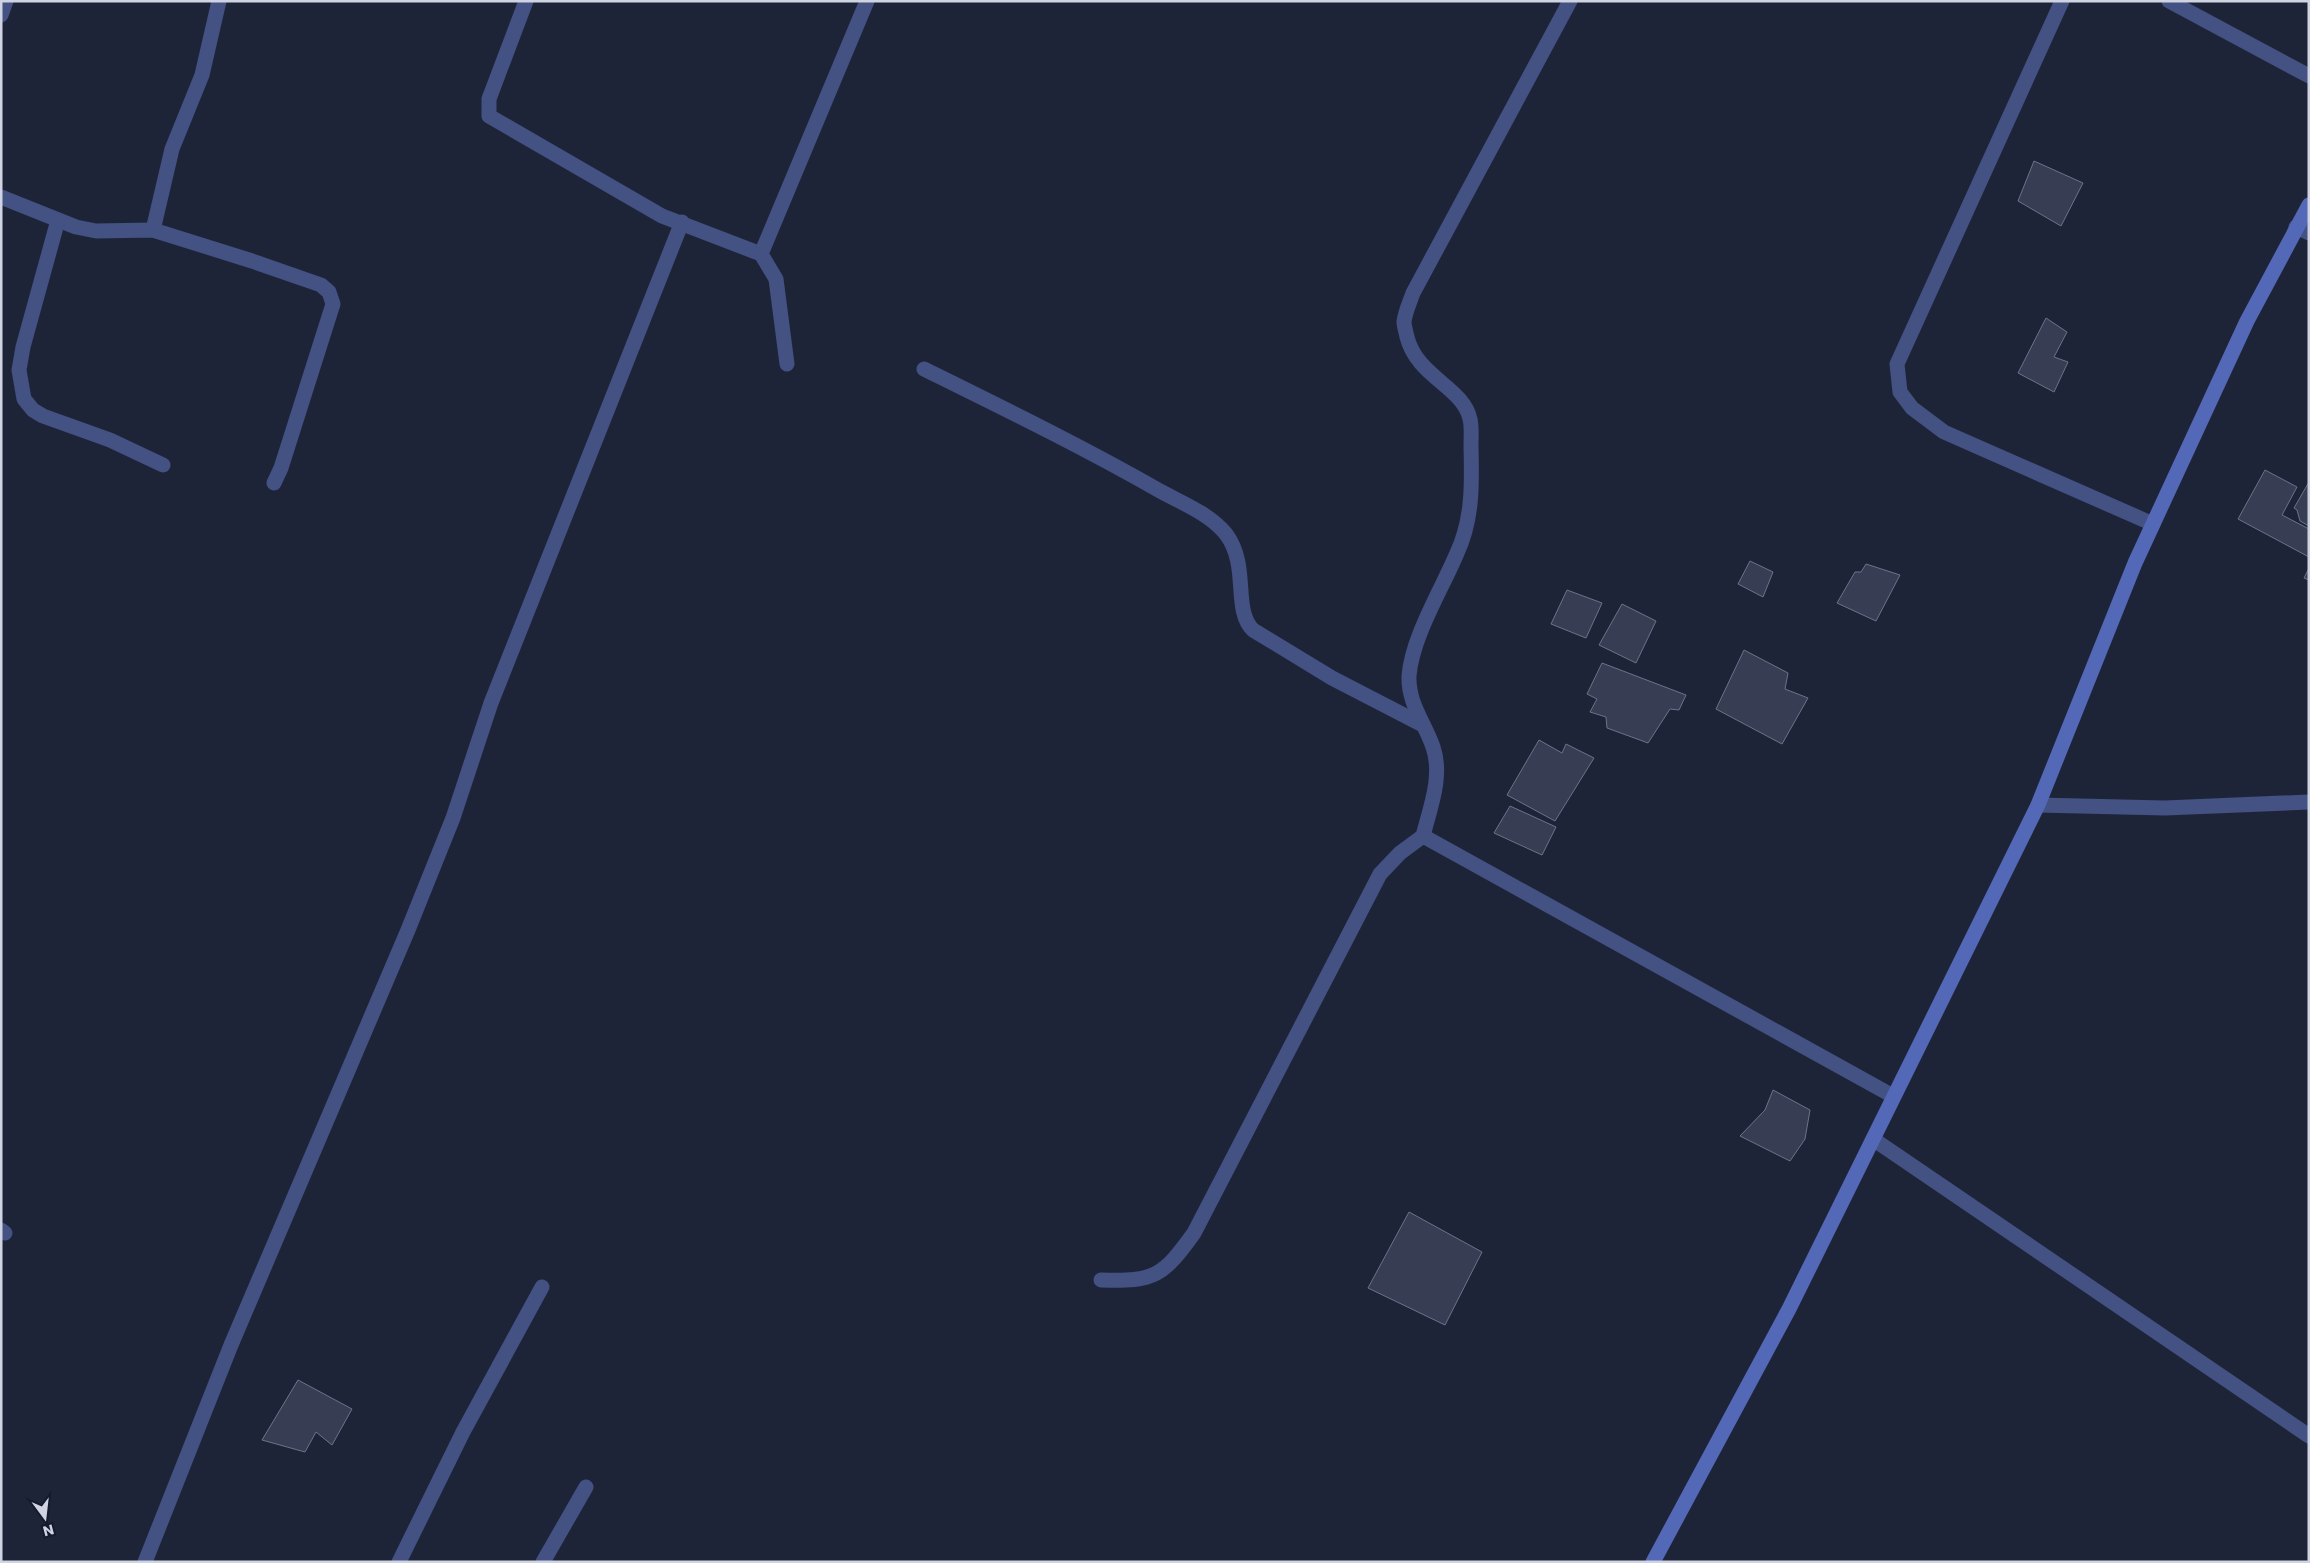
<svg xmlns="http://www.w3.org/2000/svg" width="2310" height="1563" font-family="Poppins,sans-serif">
	<rect width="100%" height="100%" fill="#1e2438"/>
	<g fill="#373e54" stroke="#6b738c">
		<polygon points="2034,161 2083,183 2061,226 2018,201"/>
		<polygon points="2046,318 2067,332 2054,357 2068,362 2054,392 2018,373"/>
		<polygon points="2265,470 2297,487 2282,515 2309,529 2309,557 2238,519"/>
		<polygon points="2309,482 2309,526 2300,521 2297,510 2294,508"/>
		<polygon points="1750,561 1773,572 1763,597 1738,584"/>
		<polygon points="1866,564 1900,575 1876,621 1837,603 1855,572 1861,572"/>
		<polygon points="2309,568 2309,580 2304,578"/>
		<polygon points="1567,590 1602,603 1586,638 1551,624"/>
		<polygon points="1622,604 1656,621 1636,663 1599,645"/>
		<polygon points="1744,650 1788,673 1785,689 1808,698 1782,744 1716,709"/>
		<polygon points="1602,663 1686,695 1679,710 1670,709 1648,743 1607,728 1606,717 1590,712 1597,699 1587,694"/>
		<polygon points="1539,740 1562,753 1566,744 1594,758 1555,821 1507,795"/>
		<polygon points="1510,806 1556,827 1542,855 1494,833"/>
		<polygon points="1773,1090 1810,1110 1805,1139 1790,1161 1740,1136 1765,1110"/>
		<polygon points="1409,1212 1482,1252 1445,1325 1368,1288"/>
		<polygon points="298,1380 352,1409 332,1445 316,1432 305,1452 262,1440"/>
	</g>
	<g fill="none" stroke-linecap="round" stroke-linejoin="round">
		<g stroke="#435183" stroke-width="15">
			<polyline points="526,1 489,99 489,116 662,216 761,254 776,279 787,364"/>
			<polyline points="2062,1 1897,364 1900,392 1912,408 1944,432 2153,524"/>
			<polyline points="2169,1 2309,76"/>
			<polyline points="1,15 6,1"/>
			<polyline points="1,197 76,227 96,231 153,230 252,261 321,285 329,292 333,304 281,468 274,483"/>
			<polyline points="58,220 23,347 19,370 24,399 33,410 43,416 110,440 163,465"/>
			<polyline points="2296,227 2309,233"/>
			<polyline points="153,230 172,149 202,75 219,1"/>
			<polyline points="761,254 867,1"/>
			<path d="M924,369c79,39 159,78 236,122 22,12 50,23 66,43 24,32 6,75 27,96l79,48 89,46"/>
			<polyline points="2038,805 2165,808 2309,802"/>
			<path d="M1423,836c7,-28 20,-60 10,-89 -8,-24 -25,-43 -24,-71 3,-39 33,-87 48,-123 16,-34 15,-71 14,-107 0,-9 1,-19 -1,-27 -7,-32 -53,-42 -63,-82 -1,-5 -3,-11 -3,-15 1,-10 6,-20 9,-29l157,-292"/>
			<polyline points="1873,1139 2309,1436"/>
			<polyline points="1,1230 5,1233"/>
			<path d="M1101,1280c54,2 62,-4 93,-47l186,-359 20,-21 23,-17 470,260"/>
			<polyline points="145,1562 231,1345 408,930 453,818 491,703 682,222"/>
			<polyline points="399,1562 463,1432 542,1287"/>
			<polyline points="543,1562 586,1487"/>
		</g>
		<polyline stroke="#5368b7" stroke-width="15" points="1653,1562 1789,1309 2038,805 2135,563 2247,321 2309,205"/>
	</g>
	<rect width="2310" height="1563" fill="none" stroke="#d0d4e2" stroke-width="5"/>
	<g transform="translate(45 1518) rotate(165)" stroke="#151a2e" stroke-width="4" paint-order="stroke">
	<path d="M0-4L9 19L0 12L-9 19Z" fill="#d0d4e2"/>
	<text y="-8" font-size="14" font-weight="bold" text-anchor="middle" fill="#d0d4e2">N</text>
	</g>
</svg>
